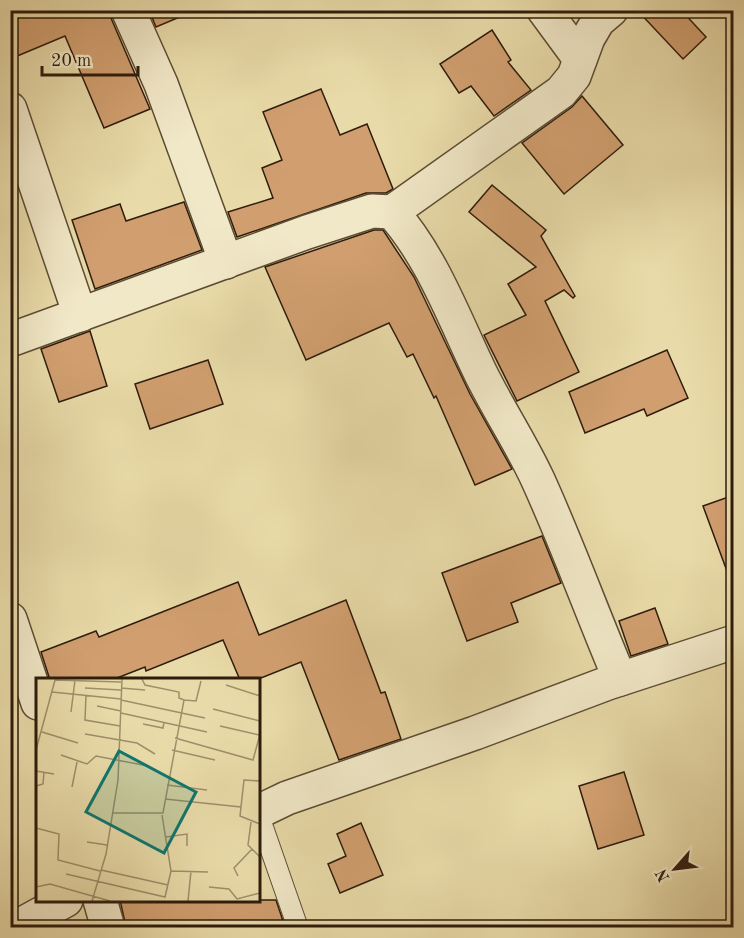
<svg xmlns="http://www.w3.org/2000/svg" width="744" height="938" font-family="'Old Standard TT',serif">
	<rect width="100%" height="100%" fill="#e9dba9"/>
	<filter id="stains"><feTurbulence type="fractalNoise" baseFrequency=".00333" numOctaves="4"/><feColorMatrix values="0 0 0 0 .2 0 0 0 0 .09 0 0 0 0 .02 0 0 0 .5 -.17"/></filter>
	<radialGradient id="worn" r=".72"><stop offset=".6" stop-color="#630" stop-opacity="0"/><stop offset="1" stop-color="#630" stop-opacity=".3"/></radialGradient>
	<g fill="#d19f6f" stroke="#2e1c0d" stroke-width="1.5">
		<polygon points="10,10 110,10 111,18 150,109 104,128 65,36 10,59"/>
		<polygon points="149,10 194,10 194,11 156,27"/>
		<polygon points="637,10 681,10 706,37 683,59"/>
		<polygon points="492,30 511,60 508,62 531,90 494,116 471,86 459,93 440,64"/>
		<polygon points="321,89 340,135 367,124 393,189 386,193 366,193 237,237 228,212 273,198 262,168 282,160 263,112"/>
		<polygon points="582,96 623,145 564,194 522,143 572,107"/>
		<polygon points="492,185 546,230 541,236 575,296 573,298 564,290 545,301 579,372 517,401 484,335 526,315 508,284 536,267 469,212"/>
		<polygon points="184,202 202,250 95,289 72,220 120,204 126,221"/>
		<polygon points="374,230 383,230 414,277 470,394 512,469 475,485 436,396 434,398 413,354 407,357 389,323 306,360 265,267"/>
		<polygon points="90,331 107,386 59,402 41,349"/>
		<polygon points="667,350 688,398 647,416 644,409 585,433 569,392"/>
		<polygon points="208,360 223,404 150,429 135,384"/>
		<polygon points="734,495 734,581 731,582 703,506"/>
		<polygon points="542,536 561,583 511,603 518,622 467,641 442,573"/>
		<polygon points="238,582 259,635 346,600 381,693 385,692 401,739 339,760 301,662 256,680 240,680 223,640 146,671 145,667 112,680 50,680 41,652 96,631 99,637"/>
		<polygon points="655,608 668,644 631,656 619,621"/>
		<polygon points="624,772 644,835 598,849 579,786"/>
		<polygon points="361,823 383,875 340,893 328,864 346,856 337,834"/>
		<polygon points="120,900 276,900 285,927 126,927"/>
	</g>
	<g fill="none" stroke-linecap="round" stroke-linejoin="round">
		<g stroke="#5d4c34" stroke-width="22">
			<polyline id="service" points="258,813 298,928"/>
		</g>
		<g stroke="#5d4c34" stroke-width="36">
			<g id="minor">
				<polyline points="128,10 161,84 226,262"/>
				<polyline points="544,10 580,59"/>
				<polyline points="10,109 80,315"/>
				<polyline points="392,212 561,92 574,76 588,38 598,21 611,10"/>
				<path d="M10,340l297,-108 65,-21 20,1c40,45 62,106 88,160 18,37 41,71 58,108 30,66 54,133 82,199"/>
				<polyline points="10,619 38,703"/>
				<polyline points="100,900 108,928"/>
			</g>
		</g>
		<g stroke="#5d4c34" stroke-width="36">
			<g id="tertiary">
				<polyline points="258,812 287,798 475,733 608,683 734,642"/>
				<polyline points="15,928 66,900"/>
			</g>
		</g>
		<use href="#service" stroke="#f1e8c7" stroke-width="20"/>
		<use href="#minor" stroke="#f1e8c7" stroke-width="33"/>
		<use href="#tertiary" stroke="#f1e8c7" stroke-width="33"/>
	</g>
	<g transform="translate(36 678)">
		<rect width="224" height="224" fill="#e9dba9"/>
		<path fill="none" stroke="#9e8f6b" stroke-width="1.5" d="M190,7l34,11M49,10l36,2M85,10l24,2M16,14l69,7M50,17l-1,25 35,6M85,22l84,18M148,22l12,1 5,-20M61,28l24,5M177,31l47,12M35,34l4,-32M85,35l86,19M107,46l20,4 1,-6M184,48l39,9M6,54l36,11M49,56l52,9 18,11M139,60l78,22 7,-26M0,72l19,-70 66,2M136,72l43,10M25,77l26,9 9,-8 52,10M0,93l18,3M224,103l-16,-1 -4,36 20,8M131,107l40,5M0,108l7,-2 1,-12M36,109l5,-25M129,121l76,8M77,135h50l21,-113 -5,-2v-6l-34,-7 -3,-6M126,137l9,56 37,1M215,144l-3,23 12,12M0,150l23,6 -1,26 42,11M130,159l21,-3v12M51,164l20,3M65,192l67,15M30,196l99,23 6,-26M202,198l-4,-8 18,-19M0,209l14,-3 60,17M173,209l20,2 8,10 23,-6M56,223l14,-47 12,-74 4,-101M152,223l3,-30"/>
		<path fill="#0f766e" fill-opacity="0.15" stroke="#0f766e" stroke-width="3" d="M83,73l77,41 -32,61 -78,-41z"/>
		<rect width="224" height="224" fill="none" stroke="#2e1c0d" stroke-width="3"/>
	</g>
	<rect width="744" height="938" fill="none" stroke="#e9dba9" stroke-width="36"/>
	<rect x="12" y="12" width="720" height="914" fill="none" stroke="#2e1c0d" stroke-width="3"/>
	<rect x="18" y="18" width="708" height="902" fill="none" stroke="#2e1c0d" stroke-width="1.5"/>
	<g transform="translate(675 869) rotate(242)" stroke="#f1e8c7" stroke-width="4.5" paint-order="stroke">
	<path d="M0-4.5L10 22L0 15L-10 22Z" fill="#2e1c0d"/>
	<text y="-9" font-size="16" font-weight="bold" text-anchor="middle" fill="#2e1c0d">N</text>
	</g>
	<path d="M42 66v9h96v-9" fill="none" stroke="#2e1c0d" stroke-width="3"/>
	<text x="51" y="66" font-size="18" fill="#2e1c0d" stroke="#f1e8c7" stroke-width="4.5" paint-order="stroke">20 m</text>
	<rect width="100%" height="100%" filter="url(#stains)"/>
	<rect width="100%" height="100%" fill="url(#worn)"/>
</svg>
